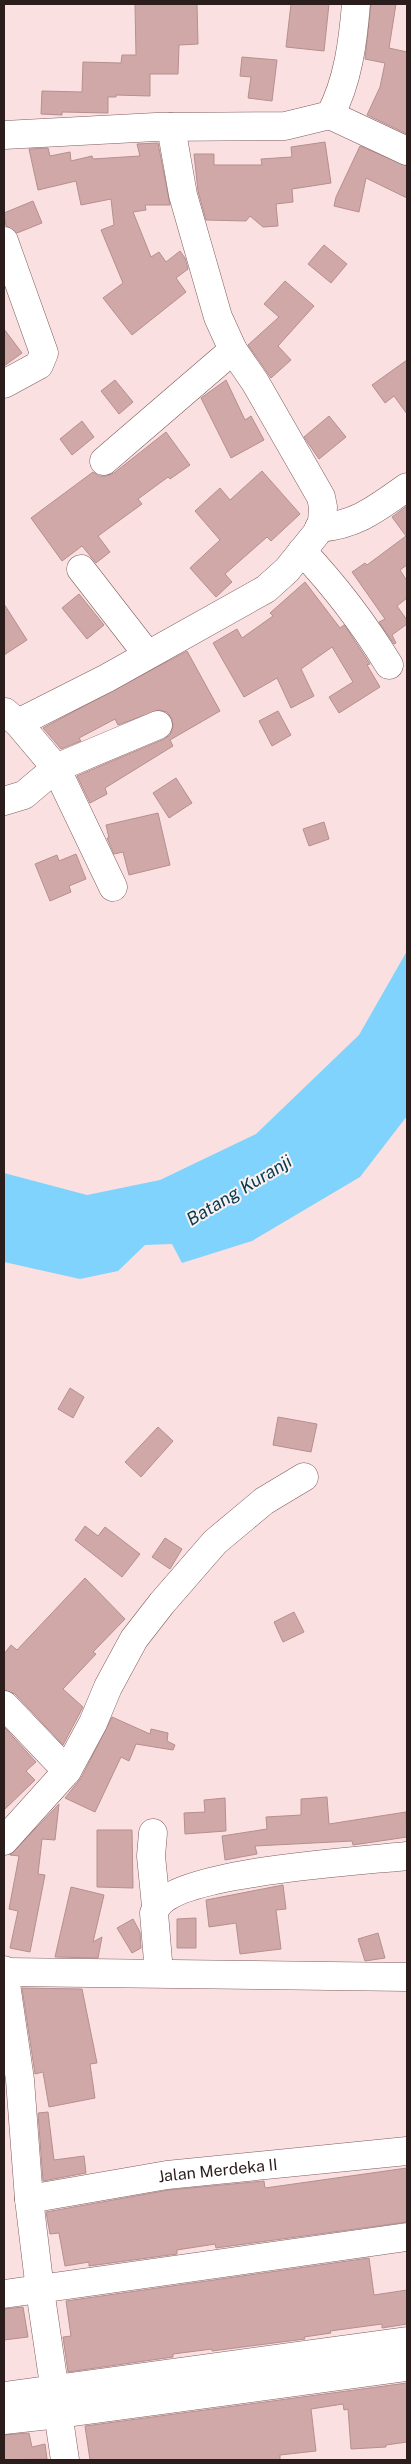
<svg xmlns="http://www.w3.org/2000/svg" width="411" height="2464" font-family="'Public Sans',sans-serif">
	<rect width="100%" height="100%" fill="#fae0e0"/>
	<polygon fill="#80d3fc" points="407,951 407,1116 360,1177 252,1241 182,1263 172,1244 145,1245 118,1271 80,1279 4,1262 4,1173 87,1195 160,1180 256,1134 359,1035"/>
	<g fill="#d0a8a8" stroke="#b68f8f">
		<polygon points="135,4 197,4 198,44 179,45 178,74 150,74 150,96 116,95 116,97 108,97 108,113 62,112 62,115 41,114 42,91 82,92 83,62 121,63 122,55 136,55"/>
		<polygon points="291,4 329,4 324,51 286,47"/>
		<polygon points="371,4 396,4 389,48 407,52 407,134 367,115 380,87 385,63 365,59"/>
		<polygon points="242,57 277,60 272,101 248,98 251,77 240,76"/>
		<polygon points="325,142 331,183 292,189 293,202 276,204 278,226 263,227 250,216 246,221 206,220 198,191 194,154 214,154 214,165 262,165 261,159 292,157 291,147"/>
		<polygon points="158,143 170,205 145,205 146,210 133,212 151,257 159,252 166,262 180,251 185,258 188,269 176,278 186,292 132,335 103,298 123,283 101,230 114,225 111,199 81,205 76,181 38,190 29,149 48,148 50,156 70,152 71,161 92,156 93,159 140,156 137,144"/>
		<polygon points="360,146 407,166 407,198 366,178 359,212 334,206 336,197"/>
		<polygon points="33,201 42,223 17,233 6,226 4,213"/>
		<polygon points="324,245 347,264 331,283 308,264"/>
		<polygon points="285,281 314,306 278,346 291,360 271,378 248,345 279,317 264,304"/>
		<polygon points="4,329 22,353 4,366"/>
		<polygon points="407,360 407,414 394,396 385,403 372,385"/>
		<polygon points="115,380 133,402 119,414 101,391"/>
		<polygon points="226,380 245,420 251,416 264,440 231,458 201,398"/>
		<polygon points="329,416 346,437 319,459 304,437"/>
		<polygon points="82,421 94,437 72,455 60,439"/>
		<polygon points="166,432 190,465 170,479 168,477 138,499 142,504 98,536 110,552 96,563 82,546 62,561 31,518 93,472 99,476 106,476 114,473"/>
		<polygon points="262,471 300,514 271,541 267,537 225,574 232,582 216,597 190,568 220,540 195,511 220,488 230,500"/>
		<polygon points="407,506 407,565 400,570 407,581 407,598 397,606 407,620 407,624 392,635 396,643 394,644 379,622 385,619 352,572 365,563 367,565 406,536 392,517"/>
		<polygon points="305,582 340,628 344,625 347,629 370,664 367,665 380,687 339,713 329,697 353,682 332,647 301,669 314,696 291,708 277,678 244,697 213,643 237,629 242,638 273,616 270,613"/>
		<polygon points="79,594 104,625 87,639 62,608"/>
		<polygon points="4,604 27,640 4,655"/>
		<polygon points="187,651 220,711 170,740 173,746 105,788 107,794 90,803 77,776 164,739 170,735 173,727 172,719 167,712 159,710 118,725 115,719 79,738 81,741 61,749 43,728"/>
		<polygon points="278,711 291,735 272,746 259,721"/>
		<polygon points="176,778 192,803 169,818 153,793"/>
		<polygon points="158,813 170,865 129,875 123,852 114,854 107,838 109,838 106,825"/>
		<polygon points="324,822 329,839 309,846 303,829"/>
		<polygon points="76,854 86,879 69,886 71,892 50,901 35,864 57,855 59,861"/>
		<polygon points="70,1388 84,1397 73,1418 58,1409"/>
		<polygon points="278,1417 317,1424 311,1452 273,1445"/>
		<polygon points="158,1427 173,1441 141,1477 125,1462"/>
		<polygon points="85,1526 98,1536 105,1527 140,1554 122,1577 75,1540"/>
		<polygon points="165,1538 182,1549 170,1569 152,1557"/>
		<polygon points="85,1578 125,1619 93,1652 96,1654 63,1689 83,1707 63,1745 15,1694 4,1690 4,1654 11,1645 17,1650"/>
		<polygon points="294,1612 304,1632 283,1642 274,1622"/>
		<polygon points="112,1717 150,1734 151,1729 168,1733 167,1741 175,1745 173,1750 136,1744 129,1761 121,1757 95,1812 65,1798 81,1778"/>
		<polygon points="4,1727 36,1762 26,1771 35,1780 4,1810"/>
		<polygon points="327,1797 329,1824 406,1812 407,1837 353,1845 352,1841 255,1846 257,1854 225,1860 222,1836 267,1829 266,1817 301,1815 301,1799"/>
		<polygon points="225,1798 226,1831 185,1834 184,1813 205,1812 204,1800"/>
		<polygon points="59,1804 55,1840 42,1839 38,1874 45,1875 30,1952 10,1948 18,1911 9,1909 19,1856 10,1855"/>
		<polygon points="97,1830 132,1830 133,1888 97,1887"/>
		<polygon points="283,1885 286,1909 276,1910 281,1949 240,1954 236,1923 209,1927 206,1900"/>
		<polygon points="71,1887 104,1895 93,1942 102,1937 98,1958 55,1957"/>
		<polygon points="196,1918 196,1948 177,1948 177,1919"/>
		<polygon points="133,1919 140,1932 141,1948 132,1953 117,1928"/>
		<polygon points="378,1933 385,1958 365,1961 358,1939"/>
		<polygon points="22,1988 82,1989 97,2063 90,2064 95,2098 49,2107 43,2072 35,2074"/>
		<polygon points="48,2112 54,2160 84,2156 86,2173 43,2181 38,2113"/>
		<polygon points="407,2168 407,2222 216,2248 215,2244 177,2250 177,2254 89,2266 89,2262 65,2266 59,2233 50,2234 46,2212 169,2190 264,2181 265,2188"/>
		<polygon points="369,2258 374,2295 407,2290 407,2324 382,2328 382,2324 330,2331 331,2333 304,2337 305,2339 212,2351 212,2349 173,2354 173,2357 68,2372 63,2337 71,2336 66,2301"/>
		<polygon points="23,2307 28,2337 4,2340 4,2309"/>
		<polygon points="407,2383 407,2442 386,2445 386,2447 351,2449 348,2409 344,2410 343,2404 311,2409 316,2451 280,2455 280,2460 90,2460 85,2426"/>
		<polygon points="29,2433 32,2447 45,2444 47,2459 4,2460 4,2435"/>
	</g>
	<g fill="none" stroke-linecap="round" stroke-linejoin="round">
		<g stroke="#805c5d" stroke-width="29">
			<g id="minor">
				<polyline points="330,115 407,151"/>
				<path d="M4,135l152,-8 129,-1 45,-11c18,-33 23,-74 26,-111"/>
				<polyline points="4,241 44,353 39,365 4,384"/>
				<polyline points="104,461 233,350"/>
				<path d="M319,528c38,-3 58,-20 88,-41"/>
				<path d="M302,551c33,35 62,73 87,114"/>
				<polyline points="81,569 147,654"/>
				<polyline points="5,712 18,723 56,768 113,887"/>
				<polyline points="18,723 107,678 266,589 287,570 316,534 322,523 323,507 321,497 255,382 233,350 218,317 183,195 171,127"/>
				<polyline points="4,801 24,795 56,768 158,725"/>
				<polyline points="4,1705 67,1771"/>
				<polyline points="153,1833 151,1856 156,1906"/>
				<polyline points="4,1841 67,1771 93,1723 108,1687 134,1639 162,1603 215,1542 264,1501 304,1477"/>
				<polyline points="4,1970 20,2080 29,2199 40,2290 65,2460"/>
				<polyline points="5,1972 407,1977"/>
				<path d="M159,1973l-5,-60c12,-42 210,-52 253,-57"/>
				<path id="s1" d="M29,2199l138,-24 240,-24"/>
				<polyline points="4,2294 407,2237"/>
				<polyline points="4,2396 407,2341"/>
				<polyline points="4,2420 59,2414 407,2367"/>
			</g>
		</g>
		<use href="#minor" stroke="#fff" stroke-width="28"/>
	</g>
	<g text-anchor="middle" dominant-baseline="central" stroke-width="4" stroke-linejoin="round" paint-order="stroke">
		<g font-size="16" fill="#2c1d1d" stroke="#faf2f2">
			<text stroke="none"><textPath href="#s1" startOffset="191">Jalan Merdeka II</textPath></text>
		</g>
		<g font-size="18" font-style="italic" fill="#063a4e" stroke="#faf2f2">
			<text transform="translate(239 1190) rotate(-31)">Batang Kuranji</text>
		</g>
	</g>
	<rect width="411" height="2464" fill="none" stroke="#2c1d1d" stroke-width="10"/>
</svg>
